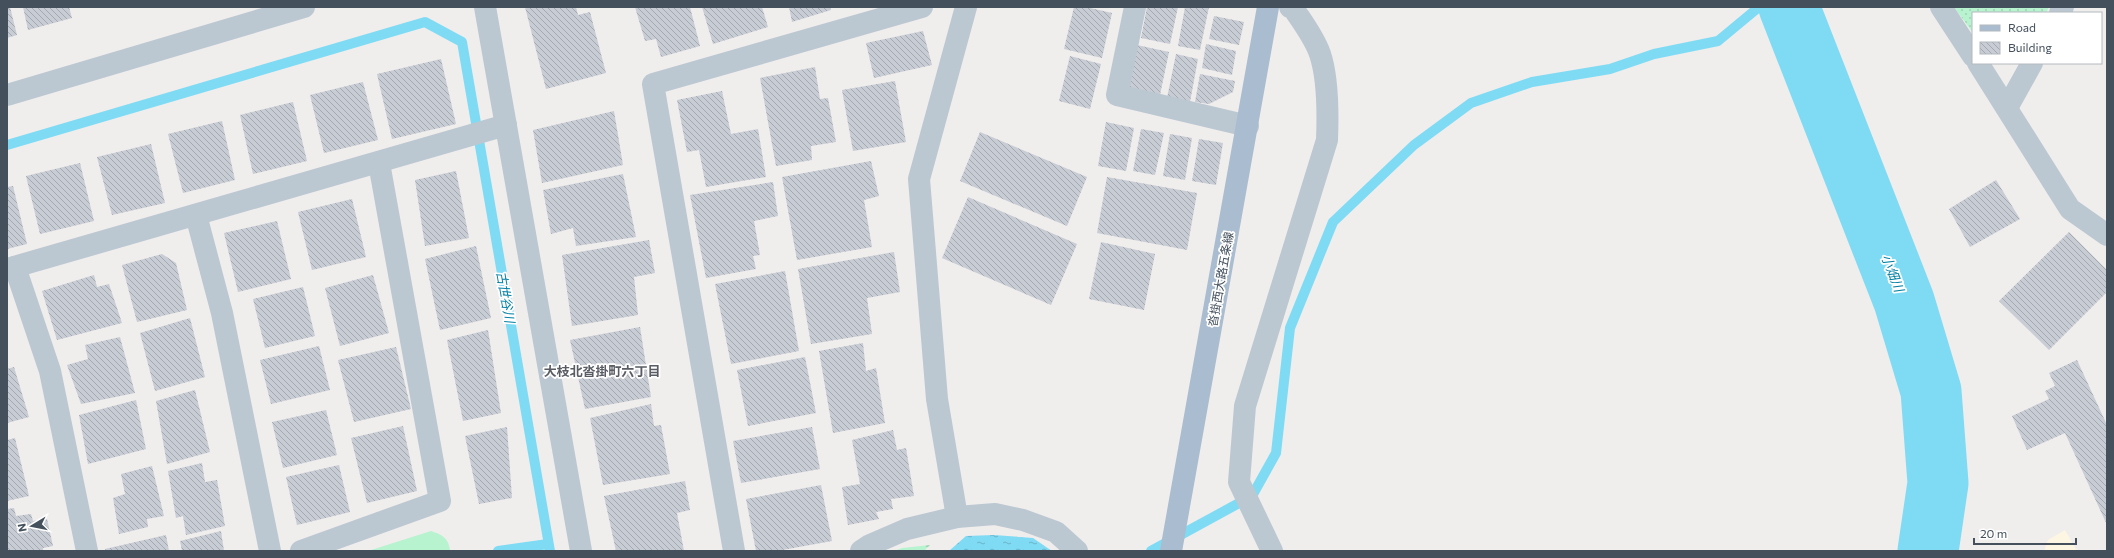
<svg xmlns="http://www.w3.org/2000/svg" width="2114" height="558" font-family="Commissioner,'Noto Sans JP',sans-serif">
	<defs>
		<pattern id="forest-firs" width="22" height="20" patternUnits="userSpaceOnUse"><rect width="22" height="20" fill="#b6f3ce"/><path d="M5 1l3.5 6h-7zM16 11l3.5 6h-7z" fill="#9ed2b3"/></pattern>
		<pattern id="park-dots" width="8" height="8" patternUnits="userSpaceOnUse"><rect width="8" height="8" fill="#b6f3ce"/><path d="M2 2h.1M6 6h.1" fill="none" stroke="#9ed2b3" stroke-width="1.8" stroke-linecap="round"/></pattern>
		<pattern id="water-ripples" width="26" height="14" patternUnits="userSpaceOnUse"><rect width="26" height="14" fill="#7fdbf4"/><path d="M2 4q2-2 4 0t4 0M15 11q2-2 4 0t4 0" fill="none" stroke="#6ab4c9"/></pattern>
		<pattern id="building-back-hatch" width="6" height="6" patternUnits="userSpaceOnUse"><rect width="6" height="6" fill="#c8ccd4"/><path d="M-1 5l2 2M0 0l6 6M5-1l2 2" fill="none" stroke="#a4a8af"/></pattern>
	</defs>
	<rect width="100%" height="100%" fill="#f0eded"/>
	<polygon fill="#fdf6e3" points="2065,530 2077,551 2044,551 2048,540"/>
	<path fill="#b6f3ce" d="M431,531c11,4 17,6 19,19l-82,1z"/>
	<polygon fill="url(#forest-firs)" points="930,545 924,551 894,551 902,548"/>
	<polygon fill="url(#park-dots)" points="1954,7 2049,7 2046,13 1973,13 1973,33"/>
	<polygon fill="url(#water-ripples)" points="994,535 1033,538 1052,551 949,551 966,536"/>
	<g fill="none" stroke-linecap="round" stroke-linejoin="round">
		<g stroke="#7fdbf4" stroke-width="10">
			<polyline points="7,145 425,22 462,42 550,551"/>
			<polyline points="498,551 548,544"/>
			<polyline points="1151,551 1252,496 1276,453 1290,328 1333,222 1414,145 1471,103 1532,82 1610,69 1654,54 1718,41 1759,7"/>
		</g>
		<polyline stroke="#7fdbf4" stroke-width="61" points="1789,7 1904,301 1931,391 1938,483 1928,551"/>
	</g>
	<g fill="url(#building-back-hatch)">
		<polygon points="7,7 10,7 17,35 7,38"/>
		<polygon points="23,7 69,7 72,18 28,30"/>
		<polygon points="525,7 576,7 578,15 590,12 606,73 546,89"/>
		<polygon points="635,7 690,7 700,46 661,57 656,39 645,41"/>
		<polygon points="702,7 762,7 768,27 713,44"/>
		<polygon points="789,7 830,7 831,10 792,22"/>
		<polygon points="1074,7 1086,7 1112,13 1102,58 1064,49"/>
		<polygon points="1147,7 1178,7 1170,44 1141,38"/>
		<polygon points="1185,7 1209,7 1200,50 1178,46"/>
		<polygon points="1214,16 1244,22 1239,45 1209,39"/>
		<polygon points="923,31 932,65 874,78 866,43"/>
		<polygon points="1206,44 1236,51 1232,75 1202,68"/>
		<polygon points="1137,45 1169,52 1160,95 1128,89"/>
		<polygon points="1176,54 1198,59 1190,102 1167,98"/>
		<polygon points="1070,56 1101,64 1090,109 1059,101"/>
		<polygon points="441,59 456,124 392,139 377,74"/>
		<polygon points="815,67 820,99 828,98 836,142 811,146 812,160 776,166 760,78"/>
		<polygon points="1200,74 1235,81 1233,92 1209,104 1195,102"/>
		<polygon points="895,81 906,142 853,151 842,90"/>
		<polygon points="363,82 378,140 324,153 310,95"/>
		<polygon points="722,91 731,134 758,129 766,177 706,187 699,150 687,152 677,100"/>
		<polygon points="293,102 307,161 253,174 240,115"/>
		<polygon points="614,111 623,165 542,183 533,130"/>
		<polygon points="222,121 235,180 183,193 168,134"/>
		<polygon points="1106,122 1134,128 1126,171 1098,166"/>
		<polygon points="1141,129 1164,133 1155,175 1133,171"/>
		<polygon points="980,132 1087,177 1067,226 960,181"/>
		<polygon points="1170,134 1192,138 1185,180 1163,176"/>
		<polygon points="1199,139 1223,143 1216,185 1192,181"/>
		<polygon points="151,144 165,203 112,215 97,157"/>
		<polygon points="871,161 879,196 864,200 872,247 797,260 782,177"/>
		<polygon points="80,163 94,221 40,234 26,176"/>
		<polygon points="456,171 469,238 425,246 415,180"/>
		<polygon points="623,174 636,237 576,246 573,228 551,234 543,190"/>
		<polygon points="1107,177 1197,193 1187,250 1097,233"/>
		<polygon points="1996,180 2020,219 1970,247 1949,209"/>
		<polygon points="773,182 778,216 754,221 760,255 753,256 756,269 706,278 690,195"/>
		<polygon points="13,186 27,244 7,249 7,187"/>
		<polygon points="968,197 1077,244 1051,305 942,258"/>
		<polygon points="352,199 366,257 312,270 298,212"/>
		<polygon points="277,221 291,279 238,292 224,233"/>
		<polygon points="2069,232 2107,270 2107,292 2049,350 1999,301"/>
		<polygon points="649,240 655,273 634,277 638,315 572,326 562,255"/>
		<polygon points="1101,242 1155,254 1144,310 1089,299"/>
		<polygon points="476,246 491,318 440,330 425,259"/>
		<polygon points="894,252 900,292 867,298 872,334 811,344 798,269"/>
		<polygon points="162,254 176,263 187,310 137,322 122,265"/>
		<polygon points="785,271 799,351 731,364 715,284"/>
		<polygon points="94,275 97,287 109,284 122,323 57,340 42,291"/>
		<polygon points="373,275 389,333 340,346 325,288"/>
		<polygon points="303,287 315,336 265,348 253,299"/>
		<polygon points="190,318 205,377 155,391 140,333"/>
		<polygon points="640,327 651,397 585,409 570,340"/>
		<polygon points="488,330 501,413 463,421 447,340"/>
		<polygon points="120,337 135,393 81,404 67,365 88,359 85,345"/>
		<polygon points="863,343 866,371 876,368 885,423 833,433 819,351"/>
		<polygon points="319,346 330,390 271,404 260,360"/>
		<polygon points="396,347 411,409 354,422 338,360"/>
		<polygon points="805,357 816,413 748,426 737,370"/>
		<polygon points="2077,360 2107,425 2107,525 2065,433 2027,450 2012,416 2049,399 2045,391 2055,386 2049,373"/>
		<polygon points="14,367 29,417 7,423 7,369"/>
		<polygon points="195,390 210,452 167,464 156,401"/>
		<polygon points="136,400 146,449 88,464 79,415"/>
		<polygon points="651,404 654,426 661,425 670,474 603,485 590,418"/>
		<polygon points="326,410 337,455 283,468 272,422"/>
		<polygon points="403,426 417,491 367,503 351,438"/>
		<polygon points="507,427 512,498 479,504 465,436"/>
		<polygon points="812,427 820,469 741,483 733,441"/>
		<polygon points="893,430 897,450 906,448 914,496 891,499 893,509 876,512 879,519 848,525 842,487 860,484 852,440"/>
		<polygon points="15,438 29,496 7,501 7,440"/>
		<polygon points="202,463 205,482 217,480 225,526 186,535 183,516 176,518 168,471"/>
		<polygon points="339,465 350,512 297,525 286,477"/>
		<polygon points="152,466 164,516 147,519 148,527 119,534 113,498 125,494 121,474"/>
		<polygon points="685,481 690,510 677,513 684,551 616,551 604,496"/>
		<polygon points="821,485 832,541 777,551 756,551 746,499"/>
		<polygon points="14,508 16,516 31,514 33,521 47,519 53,546 43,548 43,551 7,551 7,509"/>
		<polygon points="221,531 224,551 182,551 180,541"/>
		<polygon points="166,535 169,551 106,551 105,549"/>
	</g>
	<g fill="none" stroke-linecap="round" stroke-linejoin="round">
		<g stroke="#bcc8d1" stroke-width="22">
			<polyline points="485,7 581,551"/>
			<polyline points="1135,7 1117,95 1248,126"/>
			<polyline points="1941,7 1973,56"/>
			<polyline points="2060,13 2063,7"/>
			<polyline points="1978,63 2070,209 2107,235"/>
			<polyline points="7,95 304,7"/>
			<polyline points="2007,108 2032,63"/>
			<polyline points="196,215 222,313 270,551"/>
			<polyline points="15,267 50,371 87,551"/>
			<polyline points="7,269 506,125"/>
			<polyline points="957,517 937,399 919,179 966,7"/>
			<polyline points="301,551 440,501 379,163"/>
			<polyline points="734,551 653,84 922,7"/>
			<polyline points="861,551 870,545 907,529 957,517 995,514 1023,520 1056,532 1077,551"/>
			<path d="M1272,551l-33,-69 6,-76 82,-266c1,-25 1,-62 -7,-86 -6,-17 -17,-31 -27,-46l-3,-1"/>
		</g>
		<polyline stroke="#aabccf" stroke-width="22" points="1171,551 1268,7"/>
	</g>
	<g text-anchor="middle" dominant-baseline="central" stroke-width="3.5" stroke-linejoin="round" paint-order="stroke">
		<g font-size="12" fill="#44505c" stroke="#fff">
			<text transform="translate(1220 279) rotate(-80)">沓掛西大路五条線</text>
		</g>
		<g font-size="13" font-style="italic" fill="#0280a3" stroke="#fff">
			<text transform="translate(1893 273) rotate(69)">小畑川</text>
			<text transform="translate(506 297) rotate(80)">古世谷川</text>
		</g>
		<g font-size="13" font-weight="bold" fill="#595d63" stroke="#fff">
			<text x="602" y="371">大枝北沓掛町六丁目</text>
		</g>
	</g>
	<rect width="2114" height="558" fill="none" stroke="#44505c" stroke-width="16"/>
	<rect x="1972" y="12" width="130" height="52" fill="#ffffff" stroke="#b4b9be"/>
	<rect x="1980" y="25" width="20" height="6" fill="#aabccf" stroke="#b4b9be"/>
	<text x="2008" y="32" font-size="12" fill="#44505c">Road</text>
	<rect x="1980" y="42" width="20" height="12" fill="url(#building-back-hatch)" stroke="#b4b9be"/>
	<text x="2008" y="52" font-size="12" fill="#44505c">Building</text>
	<g transform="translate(32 526) rotate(260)" stroke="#ffffff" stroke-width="3" paint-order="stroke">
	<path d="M0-3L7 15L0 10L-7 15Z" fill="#44505c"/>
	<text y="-6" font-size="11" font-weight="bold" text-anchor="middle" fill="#44505c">N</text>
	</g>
	<path d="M1974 538v6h102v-6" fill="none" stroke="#44505c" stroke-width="2"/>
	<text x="1980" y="538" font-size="12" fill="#44505c" stroke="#ffffff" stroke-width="3" paint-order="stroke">20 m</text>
</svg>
